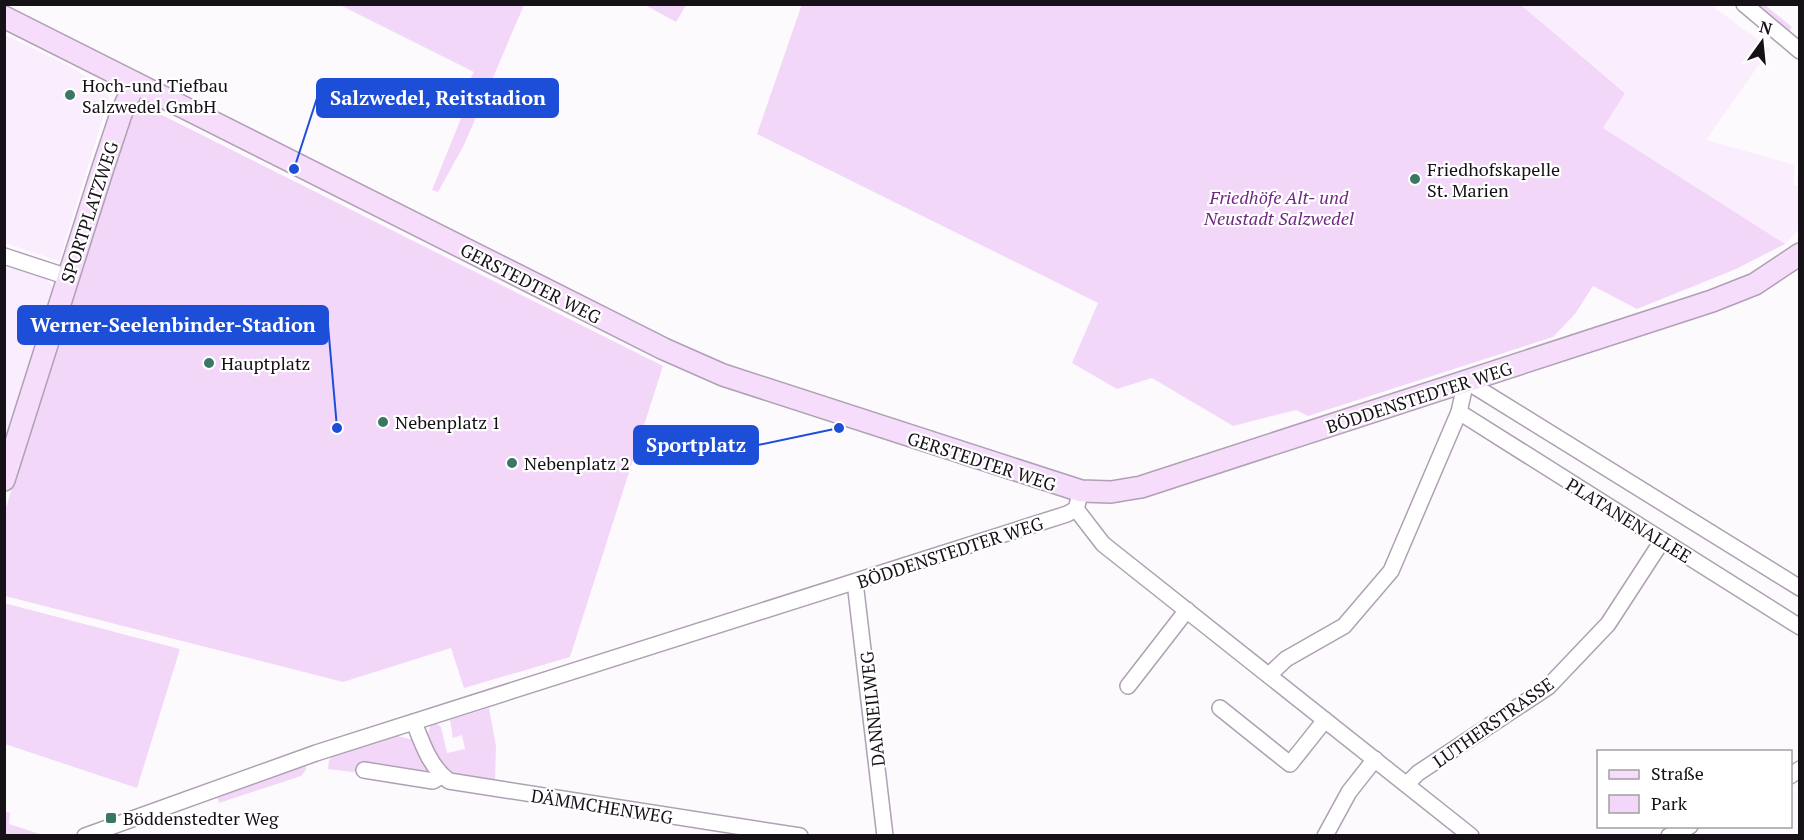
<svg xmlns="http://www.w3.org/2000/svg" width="1804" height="840" font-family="'PT Serif',serif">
	<rect width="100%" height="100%" fill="#fdfafe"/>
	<g fill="#faedfd">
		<polygon points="1521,5 1711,5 1770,49 1706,140 1795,165 1793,184 1799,186 1799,229 1785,244 1603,128 1625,92"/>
		<polygon points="4,34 71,67 103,88 109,98 59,261 5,243"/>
		<polygon points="5,266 47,279 53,287 5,440"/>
	</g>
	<g fill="#f2d7f9">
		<polygon points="802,4 1521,5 1625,93 1603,128 1785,244 1736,269 1637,309 1593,286 1575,314 1553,337 1308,416 1296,410 1233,426 1152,378 1117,389 1072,363 1098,303 757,134"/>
		<polygon points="340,5 524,5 464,145 438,192 432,190 468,101 463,92 474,72"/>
		<polygon points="645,5 686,5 676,22"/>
		<polygon points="1757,5 1765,5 1792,27 1789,31"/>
		<polygon points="139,108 148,108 663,366 570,657 464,688 451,648 343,682 5,596 5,511 128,116"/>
		<polygon points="4,603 180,649 137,788 5,744"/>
		<path d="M489,708l7,38 -1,38c-34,-8 -52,-7 -69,-40l4,-18 6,-3 5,4 6,26 18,-4 -3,-14 -9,3 -3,-18z"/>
		<polygon points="394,735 413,740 430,770 429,774 363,768 353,772 328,769 329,760 335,754"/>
		<polygon points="305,764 306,770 301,776 219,803 217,796"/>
		<polygon points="5,811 10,813 9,824 43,835 5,835"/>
	</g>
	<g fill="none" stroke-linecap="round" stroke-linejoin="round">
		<g stroke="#afa0b3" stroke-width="18">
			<g id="street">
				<polyline points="1744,4 1800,51"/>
				<polyline points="4,256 68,277"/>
				<polyline points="1459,412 1800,627"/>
				<polyline points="1076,509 1103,544 1471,836"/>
				<polyline points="855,582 885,836"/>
				<polyline points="1269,675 1286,659 1344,626 1391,571 1459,412 1466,381 1800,588"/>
				<polyline points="1128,686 1187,610"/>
				<polyline points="1220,708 1290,764 1325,720"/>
				<path d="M414,722c8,21 16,45 35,59l351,55"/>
				<polyline points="364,770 433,781 442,776"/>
				<polyline points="1790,776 1800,769"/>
				<polyline points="1407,784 1418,773 1548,687 1608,624 1662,541"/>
				<polyline points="85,836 316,753 1067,514 1076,509 1081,491"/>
				<polyline points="1325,836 1349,792 1375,759"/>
				<polyline points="1669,836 1690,826"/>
			</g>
		</g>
		<g stroke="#afa0b3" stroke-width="24">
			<g id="secondary">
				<polyline points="4,17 664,349 723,375 1081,491 1111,492 1141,487 1712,301 1755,284 1800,254"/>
				<polyline points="4,480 103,168 121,114 135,83"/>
			</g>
		</g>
		<use href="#street" stroke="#fff" stroke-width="15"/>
		<use href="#secondary" stroke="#f5ddfb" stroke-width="21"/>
	</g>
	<g fill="#3b7863" stroke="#fff" stroke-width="2">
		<circle cx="70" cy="95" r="6"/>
		<circle cx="1415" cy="179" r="6"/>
		<circle cx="209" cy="363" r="6"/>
		<circle cx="383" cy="422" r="6"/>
		<circle cx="512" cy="463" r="6"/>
		<rect x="105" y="812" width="12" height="12" rx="3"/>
	</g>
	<g text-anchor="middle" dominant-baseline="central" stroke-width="4.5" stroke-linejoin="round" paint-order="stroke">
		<g font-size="18" fill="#161017" stroke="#fff" text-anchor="start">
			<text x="82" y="85">Hoch-und Tiefbau<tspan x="82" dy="21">Salzwedel GmbH</tspan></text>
			<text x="1427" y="169">Friedhofskapelle<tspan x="1427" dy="21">St. Marien</tspan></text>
			<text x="221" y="363">Hauptplatz</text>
			<text x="395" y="422">Nebenplatz 1</text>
			<text x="524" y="463">Nebenplatz 2</text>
			<text x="123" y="818">Böddenstedter Weg</text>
		</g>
		<g font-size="18" font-style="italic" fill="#712683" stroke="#fff">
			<text x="1279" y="197">Friedhöfe Alt- und<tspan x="1279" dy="21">Neustadt Salzwedel</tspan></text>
		</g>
		<g font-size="18" fill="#161017" stroke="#fff">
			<text transform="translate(89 212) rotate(-72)">SPORTPLATZWEG</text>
			<text transform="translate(531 283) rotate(27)">GERSTEDTER WEG</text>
			<text transform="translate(1419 397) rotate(-18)">BÖDDENSTEDTER WEG</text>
			<text transform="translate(982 461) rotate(18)">GERSTEDTER WEG</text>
			<text transform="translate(1629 520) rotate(32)">PLATANENALLEE</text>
			<text transform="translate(950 552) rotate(-18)">BÖDDENSTEDTER WEG</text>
			<text transform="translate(872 709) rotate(-96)">DANNEILWEG</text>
			<text transform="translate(1493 722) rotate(-35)">LUTHERSTRASSE</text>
			<text transform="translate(602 806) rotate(9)">DÄMMCHENWEG</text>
		</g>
	</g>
	<path fill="none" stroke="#1d4ed8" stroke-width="2" d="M294 169L317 98M337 428L328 325M839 428L758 445"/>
	<g fill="#1d4ed8" stroke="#fff" stroke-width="2">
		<circle cx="294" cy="169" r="6"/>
		<circle cx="337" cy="428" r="6"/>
		<circle cx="839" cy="428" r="6"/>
	</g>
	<g fill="#1d4ed8" stroke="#1d4ed8" stroke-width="2">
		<rect x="317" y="79" width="241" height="38" rx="6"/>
		<rect x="18" y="306" width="310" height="38" rx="6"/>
		<rect x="634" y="426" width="124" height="38" rx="6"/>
	</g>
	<g font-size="20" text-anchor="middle" font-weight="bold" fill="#fff">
		<text x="438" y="105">Salzwedel, Reitstadion</text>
		<text x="173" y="332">Werner-Seelenbinder-Stadion</text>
		<text x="696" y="452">Sportplatz</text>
	</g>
	<rect width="1804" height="840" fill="none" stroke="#161017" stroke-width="12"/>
	<rect x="1597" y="750" width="195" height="78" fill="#ffffff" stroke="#a29fa2" stroke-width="1.5"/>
	<rect x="1609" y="770" width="30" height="9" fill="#f5ddfb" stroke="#a29fa2" stroke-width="1.5"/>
	<text x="1651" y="780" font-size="18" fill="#161017">Straße</text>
	<rect x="1609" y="795" width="30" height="18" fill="#f2d7f9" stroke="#a29fa2" stroke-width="1.5"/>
	<text x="1651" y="810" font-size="18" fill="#161017">Park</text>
	<g transform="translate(1762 42) rotate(15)" stroke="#ffffff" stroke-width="4.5" paint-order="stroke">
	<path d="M0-4.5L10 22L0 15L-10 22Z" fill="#161017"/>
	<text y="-9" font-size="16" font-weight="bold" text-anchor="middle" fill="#161017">N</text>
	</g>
</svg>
